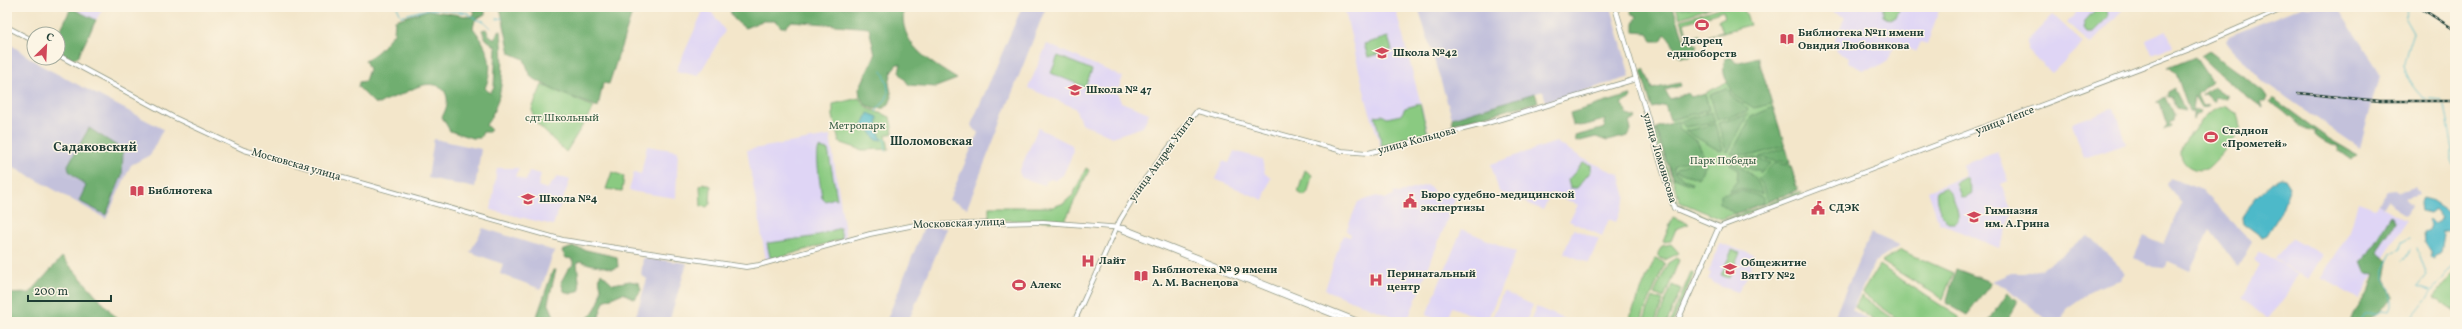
<svg xmlns="http://www.w3.org/2000/svg" width="2462" height="329" font-family="Vollkorn,serif">
	<rect width="100%" height="100%" fill="#fcf5e5"/>
	<filter id="ink" filterUnits="userSpaceOnUse"><feTurbulence type="fractalNoise" baseFrequency=".025" numOctaves="2"/><feDisplacementMap in="SourceGraphic" scale="8" xChannelSelector="R" yChannelSelector="G"/><feConvolveMatrix kernelMatrix="1 2 1 2 8 2 1 2 1" color-interpolation-filters="sRGB"/></filter>
	<filter id="wash" filterUnits="userSpaceOnUse"><feTurbulence type="fractalNoise" baseFrequency=".012" numOctaves="4" result="noise"/><feDisplacementMap in="SourceGraphic" scale="16" xChannelSelector="R" yChannelSelector="G"/><feGaussianBlur stdDeviation="0.9" result="paint"/><feColorMatrix in="noise" values="0 0 0 0 0 0 0 0 0 0 0 0 0 0 0 0 0 1.4 0 .05"/><feComposite in="paint" operator="in"/></filter>
	<g filter="url(#wash)">
		<rect width="100%" height="100%" fill="#f3e6ca"/>
		<g fill="#dfd5f5">
			<polygon points="72,7 104,7 96,20"/>
			<polygon points="1344,7 1395,7 1429,134 1381,148 1367,103"/>
			<polygon points="1829,7 1940,7 1927,45 1921,42 1916,52 1896,42 1888,61 1880,66 1863,70 1848,63 1850,58 1836,52 1834,42 1845,17 1828,10"/>
			<polygon points="2081,7 2125,7 2091,44 2067,23"/>
			<polygon points="704,9 712,13 725,31 698,76 676,71"/>
			<polygon points="2053,15 2083,43 2052,73 2027,50 2027,41"/>
			<polygon points="2167,31 2173,46 2152,54 2146,40"/>
			<polygon points="1047,44 1123,77 1117,92 1121,102 1149,113 1143,127 1112,137 1081,123 1075,108 1028,88"/>
			<polygon points="2114,108 2126,144 2084,158 2072,123"/>
			<polygon points="1038,128 1072,145 1073,153 1063,175 1055,181 1052,179 1046,181 1045,185 1022,178 1019,172"/>
			<polygon points="830,136 846,238 766,260 747,150"/>
			<polygon points="1556,142 1584,159 1620,175 1626,197 1616,222 1609,219 1602,236 1569,221 1578,205 1551,193 1543,210 1499,192 1491,164"/>
			<polygon points="647,146 678,151 676,198 629,191 634,172 641,174"/>
			<polygon points="1234,151 1262,159 1265,174 1271,177 1263,200 1215,179 1223,161 1229,163"/>
			<polygon points="1997,152 2008,181 2001,184 2011,209 2014,210 1999,248 1939,223 1928,191 1965,176 1962,165"/>
			<polygon points="497,168 519,168 515,176 526,181 529,171 541,174 538,186 547,189 558,176 570,180 553,225 491,210"/>
			<polygon points="1427,185 1433,190 1435,198 1454,193 1455,200 1407,322 1325,290 1340,243 1344,235 1350,237 1351,234 1346,231 1358,202 1377,196 1384,199 1394,196 1393,192 1400,193"/>
			<polygon points="2358,202 2375,208 2378,204 2406,221 2359,299 2321,278 2350,232"/>
			<polygon points="1462,229 1516,252 1487,321 1452,307 1446,322 1426,315"/>
			<polygon points="1573,229 1599,239 1589,263 1564,253"/>
			<polygon points="2293,238 2323,255 2308,279 2275,259"/>
			<polygon points="1720,243 1754,255 1749,273 1738,292 1719,286 1708,279 1711,273 1708,272"/>
			<polygon points="2260,251 2298,274 2280,305 2267,319 2242,298 2260,265 2254,260"/>
			<polygon points="1503,292 1533,305 1526,322 1502,322 1492,318"/>
			<polygon points="1536,307 1572,322 1530,322"/>
		</g>
		<g fill="#c3c1db">
			<polygon points="1022,7 1046,7 967,208 949,200 978,133 971,125"/>
			<polygon points="1418,7 1611,7 1630,77 1546,102 1543,91 1452,118"/>
			<polygon points="2301,7 2337,7 2377,68 2379,76 2360,148 2264,82 2228,45 2226,41 2229,36"/>
			<polygon points="7,42 40,65 163,129 150,155 131,165 106,219 7,163"/>
			<polygon points="434,139 481,149 475,188 428,178"/>
			<polygon points="2170,178 2202,190 2252,242 2238,267 2210,230 2190,271 2168,261 2164,268 2153,267 2134,258 2144,235 2163,244 2182,204 2167,185"/>
			<polygon points="2415,187 2419,195 2405,199 2412,206 2404,215 2388,200 2383,207 2378,204 2387,191 2395,190 2397,192"/>
			<polygon points="924,227 947,228 908,322 886,322"/>
			<polygon points="483,228 554,251 541,289 500,274 503,264 470,252"/>
			<polygon points="1871,233 1900,246 1874,263 1852,310 1872,322 1832,322"/>
			<polygon points="2088,235 2126,273 2125,275 2121,280 2095,288 2066,309 2061,322 2050,322 2006,287 1992,281 2011,273 2025,273 2042,269"/>
			<polygon points="643,258 687,263 669,322 634,322 647,279 641,275"/>
		</g>
		<g fill="#8aca81" stroke="#54845a">
			<polygon points="1676,7 1681,8 1712,7 1680,18"/>
			<polygon points="1722,7 1743,7 1750,25 1707,36 1723,33 1719,20 1725,17 1723,11 1684,23 1688,38 1700,35 1701,39 1690,40 1687,38 1681,20"/>
			<polygon points="1883,7 1900,7 1896,17 1890,20 1883,16"/>
			<polygon points="2098,7 2107,8 2108,17 2093,32 2086,32 2083,28 2085,21"/>
			<polygon points="1388,37 1392,50 1368,57 1364,44"/>
			<polygon points="1058,56 1092,70 1085,87 1051,73"/>
			<polygon points="1763,75 1798,190 1721,219 1680,202 1656,128 1671,123 1670,120 1709,110 1705,93 1726,83"/>
			<polygon points="542,85 594,107 566,152 534,121 532,109"/>
			<polygon points="859,98 867,108 890,117 893,133 886,135 889,149 862,150 839,142 833,116 833,104"/>
			<polygon points="1420,104 1428,134 1382,146 1375,116 1382,115 1387,118 1401,115 1405,108"/>
			<path d="M2224,106l14,8c2,5 3,10 2,15 -2,7 -29,38 -34,40 -14,4 -29,-7 -24,-22 2,-6 8,-12 12,-17 9,-10 16,-23 30,-24z"/>
			<polygon points="1655,128 1677,204 1721,223 1676,205 1653,132"/>
			<path d="M819,148l9,2 9,49 -3,-1 -9,3 -3,-3c-1,-10 -7,-42 -3,-50z"/>
			<polygon points="1583,163 1591,165 1591,171 1577,188 1570,188 1568,180"/>
			<polygon points="1086,168 1089,170 1065,221 989,220 989,207 1053,207 1064,203 1073,195"/>
			<polygon points="1305,170 1312,175 1308,192 1304,196 1298,192"/>
			<polygon points="612,172 624,176 622,191 606,189"/>
			<polygon points="1965,178 1967,179 1972,193 1964,198 1961,197 1956,183"/>
			<polygon points="703,183 711,186 710,204 707,207 701,206 700,186"/>
			<path d="M1945,188c7,4 15,24 13,32l-4,3h-6c-6,-5 -14,-24 -11,-32z"/>
			<polygon points="1802,191 1800,195 1723,223 1722,221"/>
			<polygon points="1673,217 1689,224 1676,229 1671,241 1663,242"/>
			<polygon points="840,228 842,239 774,259 770,257 767,243 769,243 812,237"/>
			<polygon points="1671,244 1679,253 1665,260 1660,258 1658,253 1662,246"/>
			<polygon points="1732,250 1740,253 1729,278 1721,275"/>
			<polygon points="1901,250 1953,273 1943,299 1882,262"/>
			<polygon points="1655,258 1665,263 1640,322 1628,322"/>
			<polygon points="1676,258 1679,260 1664,298 1654,294 1668,263"/>
			<polygon points="1879,265 1959,317 1959,320 1958,322 1902,322 1862,293"/>
			<polygon points="1691,272 1694,273 1673,322 1670,322"/>
			<polygon points="2455,272 2455,311 2434,297"/>
			<polygon points="1672,285 1681,289 1667,322 1657,322"/>
			<polygon points="1861,296 1898,322 1876,322 1855,307"/>
			<polygon points="1653,297 1663,301 1655,322 1643,322"/>
		</g>
		<g fill="#6fae6f" stroke="#477652">
			<path d="M469,7h16v7l-10,6 -2,8c15,19 22,37 12,60l5,5 4,-6 2,-40 -10,-8 -4,-9 4,-1 3,6 6,4 3,-8h3c3,33 4,66 -15,94l5,5 -2,2h-6l-3,6h-8l-22,-7 -8,-14c6,-10 9,-23 -3,-31 -16,-5 -25,3 -39,9 -8,3 -15,5 -21,9l-5,-1 -16,-16 1,-5 6,-1 4,-12 -4,-9c17,-9 17,-14 29,-27l1,-13 33,-10 44,7 3,-5z"/>
			<polygon points="500,7 634,7 609,84 603,83 598,107 554,90 531,77 524,59 510,53"/>
			<path d="M730,7h174c-7,37 26,55 53,72l-21,8 -27,-2 -10,-13 2,-8h-4l-5,6 -3,14 3,13 -3,7 -5,4 -10,1 -8,-4 -6,-8 -1,-8 16,-34 -6,-27 -77,-7 -6,6h-5l-6,-6h-13l-17,7c-8,-6 -15,-10 -15,-21z"/>
			<path d="M1632,7h41l11,32 14,6 -8,12h-10c-6,-7 -8,-18 -15,-23l-4,7h-9l-5,-8 -13,-1v-8l3,-8 -6,-3z"/>
			<polygon points="71,8 96,20 78,57 74,59 58,52 58,35"/>
			<path d="M2209,51l54,40 4,6 -2,5h-5l2,6c-9,-5 -57,-45 -61,-52z"/>
			<path d="M1731,57l5,6 22,-6 14,47 -18,4 -20,-12c-5,-15 -14,-19 -9,-37z"/>
			<polygon points="2195,57 2211,81 2197,95 2201,104 2204,106 2209,105 2208,107 2201,108 2194,97 2192,110 2201,112 2200,114 2194,115 2193,119 2193,112 2189,111 2176,73 2171,68 2168,68"/>
			<polygon points="1644,68 1652,89 1680,83 1681,86 1665,90 1670,99 1688,93 1691,97 1705,93 1709,110 1670,120 1665,105 1652,108 1641,71"/>
			<polygon points="2213,86 2227,96 2226,99 2215,97 2215,102 2205,94 2201,95"/>
			<polygon points="2175,87 2175,90 2185,110 2176,108 2171,96 2167,96 2168,91"/>
			<polygon points="1726,88 1729,90 1732,97 1748,108 1747,112 1717,120 1710,94"/>
			<polygon points="1535,93 1538,102 1453,124 1452,118"/>
			<path d="M1630,95l1,3 -10,6 5,5 1,6 10,3 -8,4 2,8 -3,6 -21,5 -11,-4 -20,5 -1,-6 30,-8v-8c-11,2 -22,8 -32,5l-3,-12z"/>
			<polygon points="2165,97 2174,114 2173,121 2169,123 2171,127 2163,130 2167,125 2160,104 2156,103"/>
			<path d="M2273,98l53,39 31,18 -5,5 -14,-10v-4c-8,0 -18,-6 -23,-11v-4c-15,0 -32,-24 -45,-28z"/>
			<polygon points="1773,107 1785,146 1754,155 1731,154 1751,117"/>
			<polygon points="1711,112 1715,122 1685,127 1680,121"/>
			<polygon points="1748,114 1728,152 1726,151 1718,123"/>
			<polygon points="1678,121 1680,130 1697,141 1704,156 1675,165 1673,168 1674,172 1692,183 1691,185 1672,177 1656,128"/>
			<polygon points="1715,124 1723,150 1720,151 1685,131"/>
			<polygon points="89,128 123,150 122,175 106,215 79,201 86,186 69,171 68,165"/>
			<polygon points="1786,148 1790,162 1773,161 1759,157"/>
			<polygon points="1732,157 1756,158 1771,163 1760,173 1760,170 1752,170 1732,159"/>
			<polygon points="1704,158 1706,165 1698,178 1675,171 1677,168"/>
			<path d="M1731,161c14,9 29,16 31,33l-21,-5 -12,2 8,-10 1,-11 -8,-6z"/>
			<polygon points="1774,163 1791,165 1797,190 1767,202 1762,184 1758,179"/>
			<polygon points="1742,191 1763,197 1763,203 1735,214 1720,203 1720,194"/>
			<path d="M2391,215l4,7c-3,9 -19,25 -17,30 1,3 7,6 10,9l-3,18 9,18 -27,25h-17l3,-8 17,-25 5,-15 -9,-1 -5,-12 8,-9z"/>
			<path d="M573,247l44,10 1,10 -6,2c-11,-4 -21,-3 -31,-8l-4,2 3,27 -10,4 -6,-3 -3,-9 7,-13 5,-4v-6l-7,-1 -4,-7z"/>
			<polygon points="62,257 120,322 7,322 7,294 30,293"/>
			<polygon points="1956,269 1990,282 1990,285 1967,315 1946,303"/>
			<polygon points="553,270 556,270 548,302 554,316 550,322 535,322"/>
			<path d="M601,273l12,11 17,-3 9,2 2,7 -6,9 -12,-6 -19,8 -5,15 6,6h-22c9,-6 18,-20 18,-30 1,-8 -4,-10 0,-19z"/>
			<polygon points="2008,293 2018,301 2006,322 1988,322"/>
		</g>
		<g fill="#4db9c9" stroke="#367b7e">
			<polygon points="868,113 878,117 877,128 882,140 875,139 869,130 863,126"/>
			<path d="M2280,178l5,1 5,8 -10,27 -13,21 -5,2 -19,-14 -1,-6c5,-9 29,-38 38,-39z"/>
			<polygon points="2423,199 2431,201 2455,217 2455,226 2450,230 2441,232 2443,234 2440,253 2435,255 2435,259 2431,257 2432,254 2425,243 2424,232 2429,230 2431,225 2428,220 2430,219 2435,224 2439,223 2442,218 2435,209 2430,213 2421,211 2420,204"/>
		</g>
		<g fill="none" stroke-linecap="round" stroke-linejoin="round">
			<g stroke="#4db9c9" stroke-width="1">
				<polyline points="397,7 401,16 427,9 438,9 468,13 477,20 484,21 491,28"/>
				<path d="M2409,7l-4,12 8,14c-2,4 -10,30 -9,33 2,11 12,24 20,32l17,2"/>
				<polyline points="497,19 502,18"/>
				<polyline points="2444,105 2452,150 2452,160 2455,167"/>
				<path d="M876,112c3,-6 7,-8 10,-13 5,-7 0,-21 -4,-28"/>
				<polyline points="882,139 885,140 886,151"/>
				<polyline points="2447,230 2455,240"/>
				<polyline points="2417,248 2427,275 2418,286 2431,290"/>
				<polyline points="2403,260 2411,249"/>
				<polyline points="2364,322 2361,320 2365,314 2376,314 2381,311 2388,312 2391,305 2391,288 2384,280 2384,270 2392,253 2400,249 2402,242 2410,238"/>
				<polyline points="2408,322 2455,263"/>
			</g>
		</g>
	</g>
	<g filter="url(#ink)">
		<g fill="none" stroke-linecap="round" stroke-linejoin="round">
			<g stroke="#89927f" stroke-width="5.5">
				<g id="secondary">
					<polyline points="7,27 34,41"/>
					<polyline points="58,55 173,117 244,150 563,240 746,267 759,265 870,234 915,225 1043,222 1124,228 1361,322"/>
					<polyline points="1719,227 2193,48 2287,7"/>
					<polyline points="1119,229 1351,322"/>
					<polyline points="1074,322 1120,220 1145,179 1197,111 1342,151 1368,153 1484,124 1636,79"/>
				</g>
			</g>
			<g stroke="#89927f" stroke-width="6">
				<polyline id="trunk" points="1615,7 1674,208 1719,227 1677,322"/>
			</g>
			<use href="#secondary" stroke="#fff" stroke-width="4"/>
			<use href="#trunk" stroke="#fff" stroke-width="4.5"/>
			<g stroke="#1f3d34" stroke-width="2.5">
				<g id="rail">
					<polyline points="2419,7 2455,30"/>
					<polyline points="2298,93 2380,101 2455,101"/>
				</g>
			</g>
			<use href="#rail" stroke="#fcf5e5" stroke-width="1" stroke-dasharray="3" stroke-linecap="butt"/>
		</g>
	</g>
	<defs>
		<g id="stadium-bare" transform="scale(1.08)"><path d="M0-5a6.5 5 0 1 0 0 10a6.5 5 0 1 0 0-10ZM-3.5-1.8h7v3.6h-7Z" fill="#d1495b" stroke="#fcf5e5" stroke-width="2.5" paint-order="stroke"/></g>
		<g id="library-bare" transform="scale(1.08)"><path d="M-6-4Q-3-5.5-.7-3.5V5Q-3 3-6 4ZM6-4Q3-5.5 .7-3.5V5Q3 3 6 4Z" fill="#d1495b" stroke="#fcf5e5" stroke-width="2.5" paint-order="stroke"/></g>
		<g id="school-bare" transform="scale(1.08)"><path d="M0-5L7-2L0 1L-7-2ZM-4 1L0 2.5L4 1V4Q0 6-4 4Z" fill="#d1495b" stroke="#fcf5e5" stroke-width="2.5" paint-order="stroke"/></g>
		<g id="civic-bare" transform="scale(1.08)"><path d="M-.6-6.5H3V-4.5H.6V-3L4-1V1h2V6H-6V1h2V-1L-.6-3ZM-1.2 2.5V6h2.4V2.5Z" fill="#d1495b" stroke="#fcf5e5" stroke-width="2.5" paint-order="stroke"/></g>
		<g id="hospital-bare" transform="scale(1.08)"><path d="M-5-5h3v3.5h4V-5h3V5h-3V1.5h-4V5h-3Z" fill="#d1495b" stroke="#fcf5e5" stroke-width="2.5" paint-order="stroke"/></g>
		<g id="university-bare" transform="scale(1.08)"><path d="M0-5L7-2L0 1L-7-2ZM-4 1L0 2.5L4 1V4Q0 6-4 4Z" fill="#d1495b" stroke="#fcf5e5" stroke-width="2.5" paint-order="stroke"/></g>
	</defs>
	<g fill-rule="evenodd">
		<use href="#stadium-bare" x="1702" y="25"/>
		<use href="#library-bare" x="1787" y="39"/>
		<use href="#school-bare" x="1382" y="53"/>
		<use href="#school-bare" x="1075" y="90"/>
		<use href="#stadium-bare" x="2211" y="137"/>
		<use href="#library-bare" x="137" y="191"/>
		<use href="#school-bare" x="528" y="199"/>
		<use href="#civic-bare" x="1410" y="201"/>
		<use href="#civic-bare" x="1818" y="208"/>
		<use href="#school-bare" x="1974" y="217"/>
		<use href="#hospital-bare" x="1088" y="261"/>
		<use href="#university-bare" x="1730" y="269"/>
		<use href="#library-bare" x="1141" y="276"/>
		<use href="#hospital-bare" x="1376" y="280"/>
		<use href="#stadium-bare" x="1019" y="285"/>
	</g>
	<g text-anchor="middle" dominant-baseline="central" stroke-width="3" stroke-linejoin="round" paint-order="stroke">
		<g font-size="11" font-weight="bold" fill="#1f3d34" stroke="#fcf5e5" text-anchor="start">
			<text x="1798" y="33">Библиотека №11 имени<tspan x="1798" dy="13">Овидия Любовикова</tspan></text>
			<text x="1702" y="41" text-anchor="middle">Дворец<tspan x="1702" dy="13">единоборств</tspan></text>
			<text x="1393" y="53">Школа №42</text>
			<text x="1086" y="90">Школа № 47</text>
			<text x="2222" y="131">Стадион<tspan x="2222" dy="13">«Прометей»</tspan></text>
			<text x="148" y="191">Библиотека</text>
			<text x="1421" y="195">Бюро судебно-медицинской<tspan x="1421" dy="13">экспертизы</tspan></text>
			<text x="539" y="199">Школа №4</text>
			<text x="1829" y="208">СДЭК</text>
			<text x="1985" y="211">Гимназия<tspan x="1985" dy="13">им. А.Грина</tspan></text>
			<text x="1099" y="261">Лайт</text>
			<text x="1741" y="263">Общежитие<tspan x="1741" dy="13">ВятГУ №2</tspan></text>
			<text x="1152" y="270">Библиотека № 9 имени<tspan x="1152" dy="13">А. М. Васнецова</tspan></text>
			<text x="1387" y="274">Перинатальный<tspan x="1387" dy="13">центр</tspan></text>
			<text x="1030" y="285">Алекс</text>
		</g>
		<g font-size="11" fill="#3a6047" stroke="#fcf5e5">
			<text x="562" y="118">сдт Школьный</text>
			<text x="857" y="126">Метропарк</text>
			<text x="1723" y="161">Парк Победы</text>
		</g>
		<g font-size="11" fill="#1f3d34" stroke="#fcf5e5">
			<text transform="translate(2005 121) rotate(-21)">улица Лепсе</text>
			<text transform="translate(1417 141) rotate(-15)">улица Кольцова</text>
			<text transform="translate(1659 158) rotate(73)">улица Ломоносова</text>
			<text transform="translate(1162 159) rotate(-54)">улица Андрея Упита</text>
			<text transform="translate(296 165) rotate(16)">Московская улица</text>
			<text transform="translate(959 224) rotate(-2)">Московская улица</text>
		</g>
		<g font-size="12" font-weight="bold" fill="#1f3d34" stroke="#fcf5e5">
			<text x="931" y="142">Шоломовская</text>
		</g>
		<g font-size="13" font-weight="bold" fill="#1f3d34" stroke="#fcf5e5">
			<text x="95" y="148">Садаковский</text>
		</g>
	</g>
	<rect width="2462" height="329" fill="none" stroke="#fcf5e5" stroke-width="24"/>
	<g transform="translate(46 46) rotate(24)"><circle r="19" fill="#fcf5e5" stroke="#a4ab9e"/>
	<path d="M0-3L7 15L0 10L-7 15Z" fill="#d1495b"/>
	<text y="-6" font-size="11" font-weight="bold" text-anchor="middle" fill="#1f3d34">С</text>
	</g>
	<path d="M28 295v6h83v-6" fill="none" stroke="#1f3d34" stroke-width="2"/>
	<text x="34" y="295" font-size="12" fill="#1f3d34" stroke="#fcf5e5" stroke-width="3" paint-order="stroke">200 m</text>
</svg>
